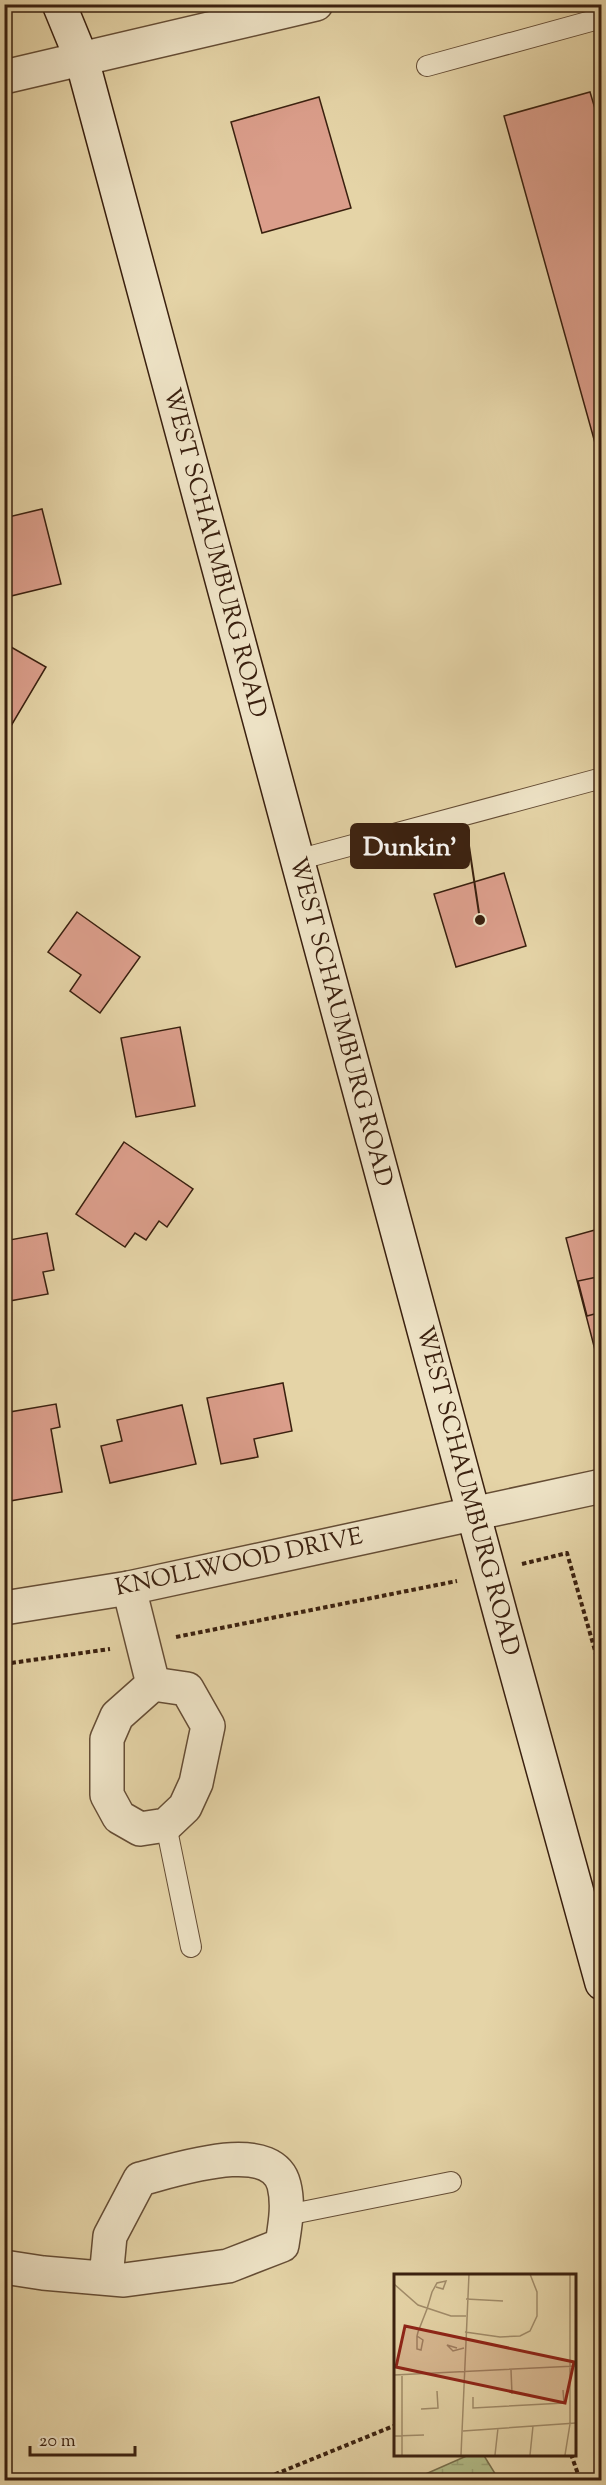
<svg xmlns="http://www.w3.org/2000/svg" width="606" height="2485" font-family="'Sorts Mill Goudy',serif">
	<defs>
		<pattern id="wetland-marsh" width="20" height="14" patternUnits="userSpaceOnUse" patternTransform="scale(1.5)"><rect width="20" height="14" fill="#b2bd89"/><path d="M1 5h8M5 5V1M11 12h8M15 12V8" fill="none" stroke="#9aa275"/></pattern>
	</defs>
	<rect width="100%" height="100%" fill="#e5d4a7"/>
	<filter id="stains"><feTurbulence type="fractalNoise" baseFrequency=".00333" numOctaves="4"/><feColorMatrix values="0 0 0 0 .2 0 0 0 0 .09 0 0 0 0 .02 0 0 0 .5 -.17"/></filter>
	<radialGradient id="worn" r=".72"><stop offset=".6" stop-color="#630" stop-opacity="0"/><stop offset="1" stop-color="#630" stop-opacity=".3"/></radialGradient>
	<polygon fill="url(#wetland-marsh)" stroke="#766e4c" stroke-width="1.5" points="471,2454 483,2454 499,2480 412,2480"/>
	<g fill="#db9e8b" stroke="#3a200f" stroke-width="1.5">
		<polygon points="590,92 602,132 602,468 504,116"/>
		<polygon points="319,97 351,208 262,233 231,122"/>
		<polygon points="42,509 61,584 11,596 4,569 4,518"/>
		<polygon points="4,643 46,667 5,736 4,736"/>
		<polygon points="504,873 526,946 456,967 434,894"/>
		<polygon points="77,912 140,957 100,1013 70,991 81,975 48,952"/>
		<polygon points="180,1027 195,1106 136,1117 121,1038"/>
		<polygon points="124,1142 193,1189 167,1227 159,1221 146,1240 135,1233 125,1247 76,1214"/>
		<polygon points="602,1228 602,1377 566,1238"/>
		<polygon points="47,1233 54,1270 43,1272 48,1294 4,1302 4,1241"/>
		<polygon points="602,1276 602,1312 587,1316 578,1281"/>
		<polygon points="283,1383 292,1431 254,1439 258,1457 221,1464 207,1398"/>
		<polygon points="56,1404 60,1427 51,1429 62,1492 4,1502 4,1413"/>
		<polygon points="182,1405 196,1464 110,1483 101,1446 122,1441 117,1420"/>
	</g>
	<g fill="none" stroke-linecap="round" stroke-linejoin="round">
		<g stroke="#654d35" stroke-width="22">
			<g id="service">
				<polyline points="427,66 602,18"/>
				<polyline points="297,860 602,778"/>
				<polyline points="166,1825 191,1947"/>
				<polyline points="287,2215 451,2182"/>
			</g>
		</g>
		<g stroke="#654d35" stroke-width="36">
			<g id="minor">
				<polyline points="4,77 316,4"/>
				<polyline points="129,1588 153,1684"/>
				<polygon points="153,1684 187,1689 208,1726 196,1783 185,1807 166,1825 140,1829 119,1817 107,1795 107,1739 117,1716"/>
				<path d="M4,2267l39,6 81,7 104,-14 54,-21c3,-20 7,-40 2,-60 -12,-49 -111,-14 -144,-6l-30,57 -4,42"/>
			</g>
		</g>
		<g stroke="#654d35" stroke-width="36">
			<polyline id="tertiary" points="4,1608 129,1588 602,1486"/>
		</g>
		<g stroke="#3a200f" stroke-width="36">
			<polyline id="secondary" points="59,4 82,60 502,1620 602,1983"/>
		</g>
		<g stroke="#3a200f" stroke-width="4" stroke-dasharray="4.5 3" stroke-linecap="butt">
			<polyline points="522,1564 567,1553 602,1675"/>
			<polyline points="176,1637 457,1581"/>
			<polyline points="4,1664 110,1649"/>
			<polyline points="571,2454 580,2480"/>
			<polyline points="261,2480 396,2425"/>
		</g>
		<use href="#service" stroke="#eee3c6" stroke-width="20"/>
		<use href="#minor" stroke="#eee3c6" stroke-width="33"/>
		<use href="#tertiary" stroke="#eee3c6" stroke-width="33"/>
		<use href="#secondary" stroke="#eee3c6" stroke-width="33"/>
	</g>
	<g text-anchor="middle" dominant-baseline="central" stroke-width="4.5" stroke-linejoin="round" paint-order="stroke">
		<g font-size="24" fill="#3a200f" stroke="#eee3c6">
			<text transform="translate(214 553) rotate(75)">WEST SCHAUMBURG ROAD</text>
			<text transform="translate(340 1022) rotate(75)">WEST SCHAUMBURG ROAD</text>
			<text transform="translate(467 1491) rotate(75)">WEST SCHAUMBURG ROAD</text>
			<text transform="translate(239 1563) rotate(-12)">KNOLLWOOD DRIVE</text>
		</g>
	</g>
	<g transform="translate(394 2274)">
		<rect width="182" height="182" fill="#e5d4a7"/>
		<path fill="none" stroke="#a18c6a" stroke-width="1.5" d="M0,10l24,21 33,11h15M72,25l37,2M71,58l35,5 20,-1 10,-5 7,-15v-24l-7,-18M23,62l6,4 -2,10 -4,-1v-13l1,-4 9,-23 5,-17 5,-9 9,-2 -3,8 -7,-2M63,74l-10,-3 6,6 11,-3M117,96l1,24M0,101l182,-9M79,123v11l91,-5 -1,-13M27,135l17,-1 -1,-17M69,157l113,-8M0,162l30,-1M8,181v-79M67,181l8,-181M101,181l3,-27M136,181l3,-29M171,181l5,-31v-150"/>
		<path fill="#8f2418" fill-opacity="0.15" stroke="#8f2418" stroke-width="3" d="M11,52l169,36 -9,41 -169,-36z"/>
		<rect width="182" height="182" fill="none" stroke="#3a200f" stroke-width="3"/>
	</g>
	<path fill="none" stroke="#3a200f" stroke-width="2" d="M480 920L469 846"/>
	<circle fill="#3a200f" stroke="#eee3c6" stroke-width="2" cx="480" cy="920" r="6"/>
	<rect fill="#3a200f" stroke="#3a200f" stroke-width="2" x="351" y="824" width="118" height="44" rx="6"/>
	<g font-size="26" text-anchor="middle" font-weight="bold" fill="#fff">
		<text x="410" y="855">Dunkin'</text>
	</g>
	<rect width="606" height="2485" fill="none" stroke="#e5d4a7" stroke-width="24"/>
	<rect x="6" y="6" width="594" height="2473" fill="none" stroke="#3a200f" stroke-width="3"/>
	<rect x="12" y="12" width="582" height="2461" fill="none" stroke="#3a200f" stroke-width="1.5"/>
	<path d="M30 2446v9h105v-9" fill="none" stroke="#3a200f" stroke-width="3"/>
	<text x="39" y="2446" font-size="18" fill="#3a200f" stroke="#eee3c6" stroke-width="4.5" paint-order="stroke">20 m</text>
	<rect width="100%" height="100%" filter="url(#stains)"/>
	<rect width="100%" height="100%" fill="url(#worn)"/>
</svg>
